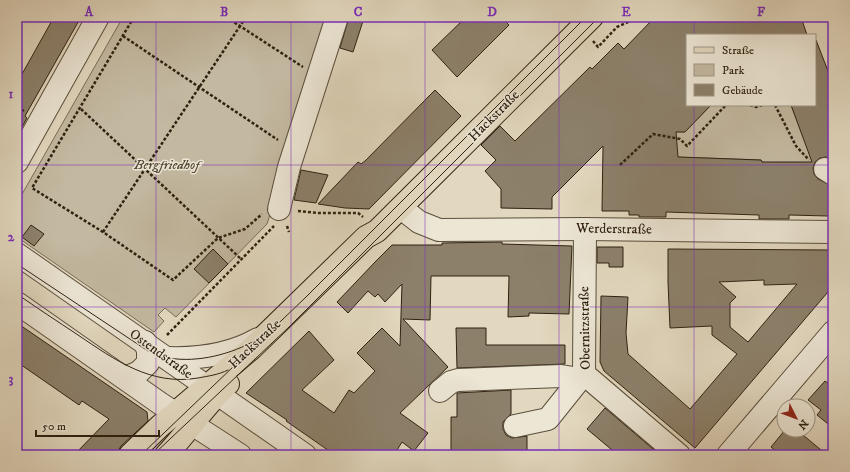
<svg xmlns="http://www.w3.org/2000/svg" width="850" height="472" font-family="'IM FELL DW Pica',serif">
	<rect width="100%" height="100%" fill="#e2d8bf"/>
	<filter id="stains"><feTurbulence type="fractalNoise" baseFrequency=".005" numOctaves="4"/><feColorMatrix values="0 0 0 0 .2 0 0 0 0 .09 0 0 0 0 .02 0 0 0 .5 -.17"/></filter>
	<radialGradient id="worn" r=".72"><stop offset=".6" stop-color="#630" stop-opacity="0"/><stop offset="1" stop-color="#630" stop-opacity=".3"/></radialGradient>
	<g fill="#c3b9a1" stroke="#786d59">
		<polygon points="123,17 332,17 267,224 176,317 165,308 158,315 164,321 154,332 17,237 17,203"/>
		<polygon points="711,105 791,105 806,144 812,155 821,160 811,172 762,162 761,160 678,157 648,130 685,132"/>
	</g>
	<g fill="#8c806b" stroke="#2e2111" fill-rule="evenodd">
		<polygon points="54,17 81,17 25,116 27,118 17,136 17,83"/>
		<polygon points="349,17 363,21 353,52 340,48"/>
		<polygon points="466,17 501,17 509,25 457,77 432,50"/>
		<polygon points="655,17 801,17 807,35 687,35 687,105 711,105 685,132 676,132 678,157 761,160 762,162 812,162 791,105 815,105 816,40 833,84 833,159 826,157 820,158 815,162 813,168 814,174 818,179 833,186 833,202 828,216 789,215 789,219 759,219 759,215 666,212 666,217 639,217 639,215 629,215 629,211 602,211 603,146 552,197 552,209 501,208 501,189 485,171 496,160 481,145 500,126 515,141 590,67 592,69 618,43 624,49"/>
		<polygon points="435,90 461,116 369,209 345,208 318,204 358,162 361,164 365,161"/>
		<polygon points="301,170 328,175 316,203 294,200"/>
		<polygon points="31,225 44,234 34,246 22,237"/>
		<polygon points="502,242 502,244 572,246 569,314 529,313 529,316 508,317 509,276 431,276 430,320 403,319 448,367 400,413 428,433 414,451 402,442 394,455 335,455 286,421 287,420 246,393 309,331 334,360 302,390 334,413 349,390 354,393 375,371 357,353 382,328 400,346 402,284 385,302 378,294 375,297 368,291 348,313 337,302 376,261 392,245 442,245 442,243"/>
		<polygon points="597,247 623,247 623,267 609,267 609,263 597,263"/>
		<polygon points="213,249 228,264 209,283 194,269"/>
		<path d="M668,249l165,1v36l-138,162 -91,-77 -4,-9 1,-66 27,1 -2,36 2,21 62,55 47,-55 -25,-19v-9l-42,2 -2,-46zM764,280v5l33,-1 -49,58 -18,-15v-24l6,-6 -17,-15z"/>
		<polygon points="17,323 147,412 148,421 121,446 116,455 74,455 109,419 82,401 79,405 17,362"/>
		<polygon points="456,328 486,328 486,345 565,345 565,364 457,368"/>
		<polygon points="825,381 833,387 833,428 817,415 821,410 808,400"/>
		<polygon points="511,390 511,414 503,422 503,429 506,435 512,438 527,436 527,455 451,455 451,417 457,417 457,393"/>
		<polygon points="605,408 660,455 618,455 587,429"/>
		<polygon points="785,430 797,430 827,455 781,455 771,447"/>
	</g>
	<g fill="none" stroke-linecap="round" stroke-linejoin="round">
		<g stroke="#5b4f3c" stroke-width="24">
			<g id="minor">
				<polyline points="17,162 98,17"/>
				<polyline points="825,169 833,174"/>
				<polyline points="401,208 419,222 439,230 585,229 833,232"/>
				<polyline points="279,209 289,167 337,17"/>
				<polyline points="585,229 584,374 679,455"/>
				<path d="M17,254c96,66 192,135 288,201"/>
				<polyline points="17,303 161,404 240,455"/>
				<path d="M168,358c32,1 62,-3 90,-19"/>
				<polyline points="125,378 139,372 148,363 148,351 145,342"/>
				<polyline points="440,391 451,382 458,380 561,376 580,379"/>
				<polyline points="515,426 548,419 584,374"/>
				<polyline points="728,455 833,332"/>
			</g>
		</g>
		<g stroke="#2e2111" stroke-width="24">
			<g id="major">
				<polyline points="130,455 160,426 252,348 366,237 377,231 592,17"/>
				<path d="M166,455c22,-23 39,-50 62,-71"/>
			</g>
		</g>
		<g stroke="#2e2111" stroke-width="2.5" stroke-dasharray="3 2" stroke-linecap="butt">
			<polyline points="134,17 32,188 103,232 173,280 218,238 245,229 262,214"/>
			<polyline points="226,17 303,67"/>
			<polyline points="123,36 278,140"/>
			<polyline points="593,41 598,47 617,27 639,17"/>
			<polyline points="750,105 756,107 763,105"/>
			<polyline points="775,105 796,146 809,160"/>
			<polyline points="17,107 24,111"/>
			<polyline points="81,109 241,259"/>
			<polyline points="620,165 653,134 680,139 687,146 726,105"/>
			<polyline points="298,211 318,213 358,213 363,217"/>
			<polyline points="287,226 289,232"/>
			<polyline points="103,232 246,17"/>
			<polyline points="167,335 274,226"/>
		</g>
		<use href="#minor" stroke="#ece6d5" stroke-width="22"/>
		<use href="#major" stroke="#e2d8bf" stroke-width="22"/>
		<g stroke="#2e2111" stroke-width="1">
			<path d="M17,264l131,87c7,2 14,6 21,7 29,5 63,-4 87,-18"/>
			<path d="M17,294c20,14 40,27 61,41 37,25 73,51 120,43 10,-2 20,-3 30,-8"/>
			<polyline points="141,455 305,298 586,17"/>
			<polyline points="153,455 289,327 599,17"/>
		</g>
	</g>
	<path fill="none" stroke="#7b2cbf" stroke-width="1" stroke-opacity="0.55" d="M156,17v438M291,17v438M425,17v438M559,17v438M694,17v18M694,105v350M17,165h816M17,307h816"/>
	<g text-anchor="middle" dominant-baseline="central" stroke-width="3" stroke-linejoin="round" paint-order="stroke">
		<g font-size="14" fill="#2e2111" stroke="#ece6d5">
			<text transform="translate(494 116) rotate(-45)">Hackstraße</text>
			<text transform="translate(614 229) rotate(1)">Werderstraße</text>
			<text transform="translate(585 328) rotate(-91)">Obernitzstraße</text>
			<text transform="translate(255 344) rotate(-43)">Hackstraße</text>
			<text transform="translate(161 354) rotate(36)">Ostendstraße</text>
		</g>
		<g font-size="14" font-style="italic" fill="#534735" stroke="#ece6d5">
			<text x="167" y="165">Bergfriedhof</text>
		</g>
	</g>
	<rect width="850" height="472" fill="none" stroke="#e2d8bf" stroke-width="44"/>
	<rect x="686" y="34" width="130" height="72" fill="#ece6d5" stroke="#a09787"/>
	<rect x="694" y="47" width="20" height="6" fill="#e2d8bf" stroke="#a09787"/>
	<text x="722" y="54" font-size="12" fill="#2e2111">Straße</text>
	<rect x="694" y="64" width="20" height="12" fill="#c3b9a1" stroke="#a09787"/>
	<text x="722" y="74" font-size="12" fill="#2e2111">Park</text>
	<rect x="694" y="84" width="20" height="12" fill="#8c806b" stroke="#a09787"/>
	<text x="722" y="94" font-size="12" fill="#2e2111">Gebäude</text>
	<g transform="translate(796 418) rotate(132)"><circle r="19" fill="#ece6d5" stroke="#a09787"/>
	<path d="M0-3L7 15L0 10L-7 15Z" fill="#8f2418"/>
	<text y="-6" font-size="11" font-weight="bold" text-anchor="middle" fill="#2e2111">N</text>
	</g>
	<path d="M36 430v6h123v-6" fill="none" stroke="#2e2111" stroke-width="2"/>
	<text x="42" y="430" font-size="12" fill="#2e2111" stroke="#ece6d5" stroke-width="3" paint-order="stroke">50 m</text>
	<rect x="22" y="22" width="806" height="428" fill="none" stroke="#7b2cbf" stroke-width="1.5"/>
	<g font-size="13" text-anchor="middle" font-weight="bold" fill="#7b2cbf">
		<text x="89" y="16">A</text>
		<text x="224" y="16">B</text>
		<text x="358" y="16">C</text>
		<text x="492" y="16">D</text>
		<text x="626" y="16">E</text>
		<text x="761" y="16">F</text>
		<text x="11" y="98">1</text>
		<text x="11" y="241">2</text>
		<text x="11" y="383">3</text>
	</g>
	<rect width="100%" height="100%" filter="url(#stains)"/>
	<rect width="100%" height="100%" fill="url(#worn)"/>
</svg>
